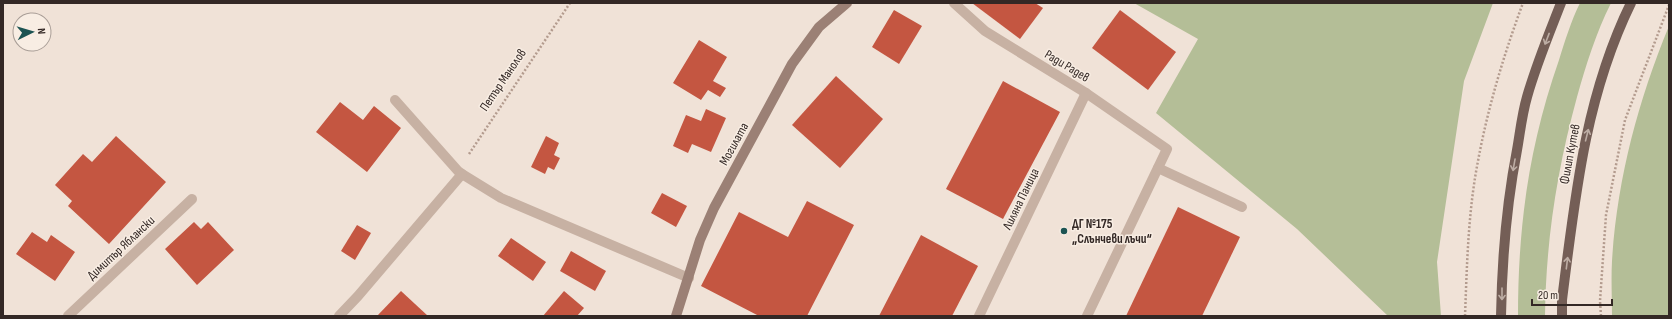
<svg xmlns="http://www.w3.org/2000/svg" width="1672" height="319" font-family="'Sofia Sans Condensed',sans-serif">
	<rect width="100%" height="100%" fill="#f0e2d7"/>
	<g fill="#b4be97">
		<polygon points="1134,3 1493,3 1464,81 1437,262 1441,316 1388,316 1297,229 1156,113 1198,39"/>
		<path d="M1580,3h31c-15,30 -25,62 -34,94 -20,73 -31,143 -32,219h-27c0,-91 11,-170 41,-256 6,-19 12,-39 21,-57z"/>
		<path d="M1669,26v290h-57c0,-18 -1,-37 0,-55 5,-81 26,-160 57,-235z"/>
	</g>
	<g fill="#c45641">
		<polygon points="972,3 1035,3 1043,8 1020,39"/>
		<polygon points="894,10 922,26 899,64 872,47"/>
		<polygon points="1120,10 1176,52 1148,90 1092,48"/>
		<polygon points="699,40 727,57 713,81 726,88 720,97 708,90 701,100 673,83"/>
		<polygon points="836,76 883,119 840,168 792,125"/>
		<polygon points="1003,81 1060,112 1003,219 946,189"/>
		<polygon points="340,102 363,120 374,106 401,128 367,172 316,132"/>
		<polygon points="706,109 726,118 711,152 692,144 688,153 673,146 686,115 701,121"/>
		<polygon points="116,136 166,182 109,244 68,206 72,201 55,185 83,154 92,162"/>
		<polygon points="546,136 559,143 554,155 560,158 554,170 548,167 545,174 531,167"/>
		<polygon points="662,193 687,206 676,227 651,213"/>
		<polygon points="807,201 854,225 807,316 759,316 701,286 739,212 788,237"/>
		<polygon points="1178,207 1240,237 1202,316 1126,316"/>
		<polygon points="194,222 201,229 208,222 234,250 197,285 165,249"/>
		<polygon points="357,225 371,233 355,260 341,251"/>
		<polygon points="32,232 47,242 51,235 75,252 55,281 16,254"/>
		<polygon points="921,235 978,266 952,316 879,316"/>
		<polygon points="511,238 546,262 533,281 498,256"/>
		<polygon points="571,251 606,271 595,291 560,271"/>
		<polygon points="401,291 428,316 377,316"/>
		<polygon points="564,291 584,308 577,316 543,316"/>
	</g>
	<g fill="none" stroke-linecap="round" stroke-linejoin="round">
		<g stroke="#b39b8e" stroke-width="2.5" stroke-dasharray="2 2" stroke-linecap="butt">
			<polyline points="469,154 570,3"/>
			<path d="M1465,316c2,-51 3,-104 13,-155 10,-54 26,-107 45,-158"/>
			<polyline points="1601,316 1600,301 1606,215 1625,120 1669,5"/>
		</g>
		<g stroke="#c7b1a3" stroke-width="10">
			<polyline points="395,100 458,171 462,174 501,198 689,278"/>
			<polyline points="1158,168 1242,207"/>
			<polyline points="68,316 192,199"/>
			<polyline points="339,316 358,296 462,174"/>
		</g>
		<g stroke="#c7b1a3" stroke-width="10">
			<polyline points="954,3 985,31 1086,93 1167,149 1087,316"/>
			<polyline points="979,316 1086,93"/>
		</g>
		<polyline stroke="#9b8075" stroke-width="10" points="676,316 700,240 714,208 792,64 819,27 847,3"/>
		<g stroke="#745e56" stroke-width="10">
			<path d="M1501,316c1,-58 5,-109 16,-166 3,-17 5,-36 10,-53 9,-32 22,-63 34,-94"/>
			<path d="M1562,316v-16c13,-103 23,-203 69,-297"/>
		</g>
	</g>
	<defs><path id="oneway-shaft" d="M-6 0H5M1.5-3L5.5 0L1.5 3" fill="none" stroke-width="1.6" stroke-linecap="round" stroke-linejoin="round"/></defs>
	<g stroke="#bdada4">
		<use href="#oneway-shaft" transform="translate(1547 39) rotate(111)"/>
		<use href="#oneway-shaft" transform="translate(1587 135) rotate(-76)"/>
		<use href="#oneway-shaft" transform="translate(1514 165) rotate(100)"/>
		<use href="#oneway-shaft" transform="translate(1567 263) rotate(-83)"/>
		<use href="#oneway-shaft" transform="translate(1502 294) rotate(90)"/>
	</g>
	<circle fill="#1c5352" stroke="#f8ede3" stroke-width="1.5" cx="1064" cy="231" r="4"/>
	<g text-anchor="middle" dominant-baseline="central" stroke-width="3" stroke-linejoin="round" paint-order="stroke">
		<g font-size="13" fill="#332825" stroke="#f8ede3">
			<text transform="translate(1067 66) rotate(31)">Ради Радев</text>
			<text transform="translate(503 80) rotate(-56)">Петър Манолов</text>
			<text transform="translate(734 144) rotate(-61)">Могилата</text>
			<text transform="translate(1570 154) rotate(-79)">Филип Кутев</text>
			<text transform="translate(1021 199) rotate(-64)">Лиляна Паница</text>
			<text transform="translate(121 248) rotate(-43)">Димитър Яблански</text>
		</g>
		<g font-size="13" font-weight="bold" fill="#332825" stroke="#f8ede3" text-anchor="start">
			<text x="1072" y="224">ДГ №175<tspan x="1072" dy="15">„Слънчеви лъчи“</tspan></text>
		</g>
	</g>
	<rect width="1672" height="319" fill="none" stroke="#332825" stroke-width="8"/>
	<g transform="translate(32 32) rotate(85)"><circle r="19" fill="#f8ede3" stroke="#a99e97"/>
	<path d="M0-3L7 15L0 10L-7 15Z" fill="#1c5352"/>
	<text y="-6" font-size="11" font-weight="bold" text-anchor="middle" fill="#332825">N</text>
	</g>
	<path d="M1532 299v6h80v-6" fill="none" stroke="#332825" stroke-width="2"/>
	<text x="1538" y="299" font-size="12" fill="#332825" stroke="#f8ede3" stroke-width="3" paint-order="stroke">20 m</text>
</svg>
